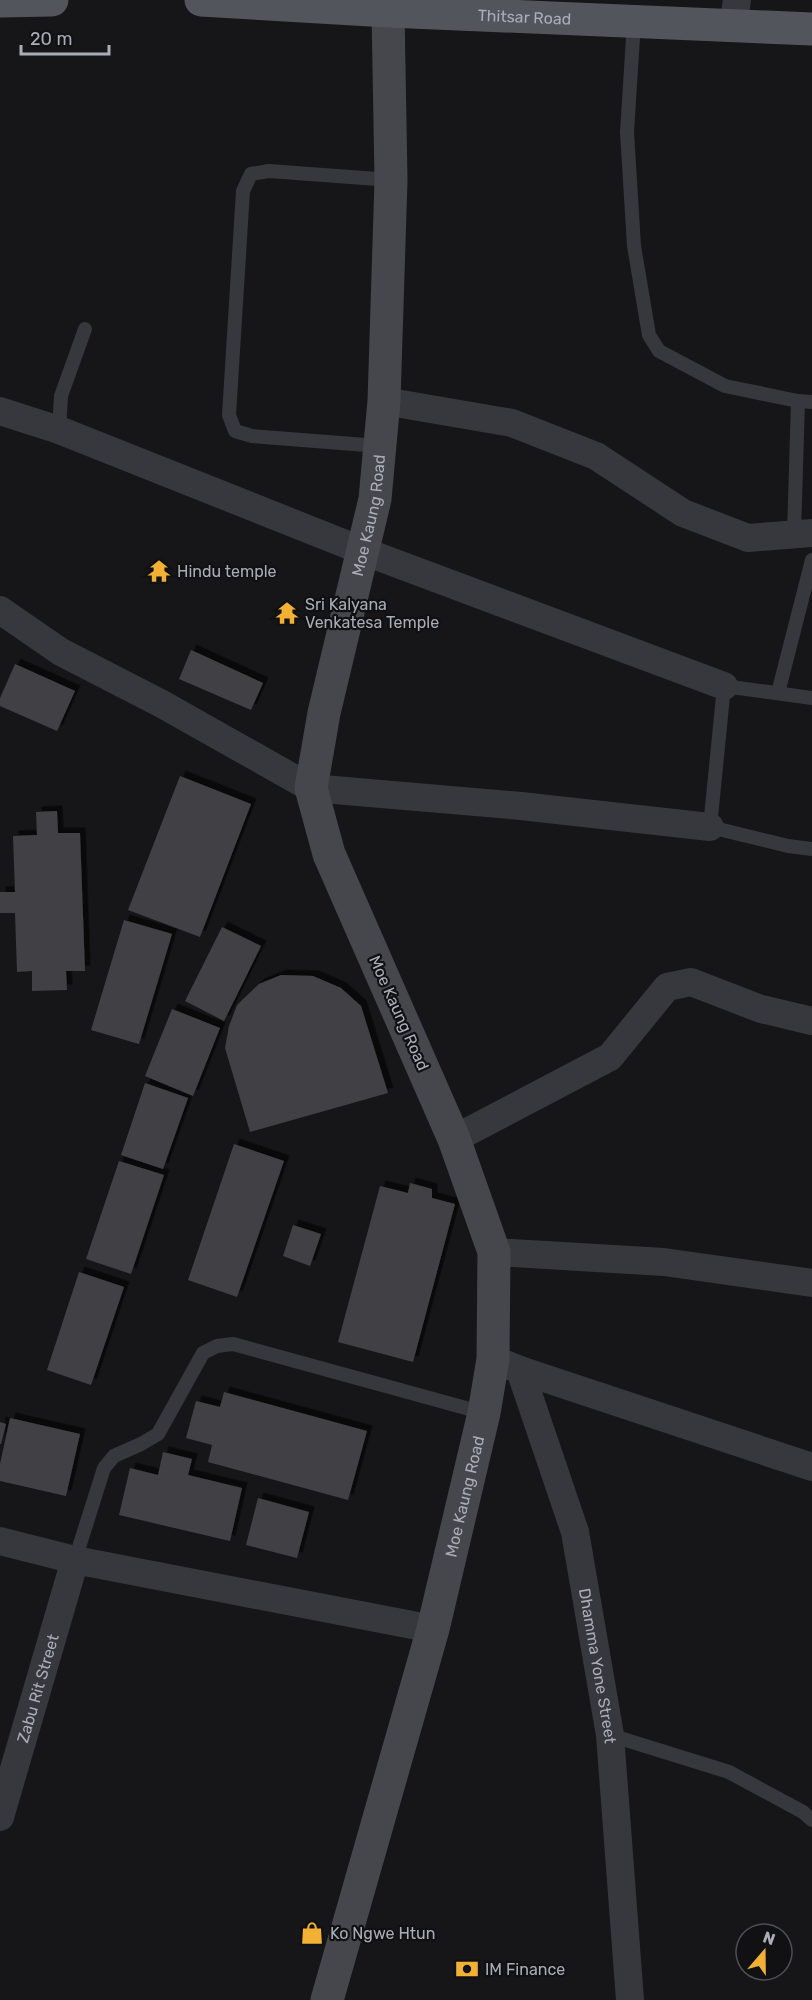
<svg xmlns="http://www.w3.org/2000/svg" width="812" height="2000" font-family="Rubik,sans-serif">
	<defs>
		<filter id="shadow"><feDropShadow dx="5.5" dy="-5.5" stdDeviation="0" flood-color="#0009"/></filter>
	</defs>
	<rect width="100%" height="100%" fill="#161618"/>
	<g fill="#404145" filter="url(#shadow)">
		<polygon points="191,650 263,683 251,710 179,679"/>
		<polygon points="15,664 75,691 57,731 0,706 0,698"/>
		<polygon points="180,776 251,804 200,937 128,910"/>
		<polygon points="57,811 58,833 80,833 85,971 66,971 67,990 32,991 32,971 17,972 15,913 0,913 0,892 15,892 13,836 37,835 36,812"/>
		<polygon points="124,920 172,934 139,1044 91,1030"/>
		<polygon points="222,927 261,946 224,1021 185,1001"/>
		<polygon points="281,975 313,976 341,988 361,1006 388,1093 250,1132 225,1048 229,1026 237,1005 259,984"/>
		<polygon points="172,1009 220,1028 193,1096 145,1076"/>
		<polygon points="145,1083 188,1098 163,1169 121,1155"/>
		<polygon points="234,1144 284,1161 237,1297 188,1280"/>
		<polygon points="119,1161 164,1175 131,1274 86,1259"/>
		<polygon points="410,1183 432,1189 432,1198 455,1204 413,1362 338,1342 380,1186 408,1193"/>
		<polygon points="293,1225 321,1234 310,1266 283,1256"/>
		<polygon points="79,1272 124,1287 91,1385 47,1370"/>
		<polygon points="224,1392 367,1431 348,1500 208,1462 212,1445 186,1438 196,1401 220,1407"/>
		<polygon points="10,1418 80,1434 66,1496 0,1481 0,1464"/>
		<polygon points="0,1422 6,1424 1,1444 0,1444"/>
		<polygon points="163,1452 192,1459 188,1475 242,1488 230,1541 119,1515 130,1468 158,1475"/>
		<polygon points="258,1498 309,1512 297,1558 246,1545"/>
	</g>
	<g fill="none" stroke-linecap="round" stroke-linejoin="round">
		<g stroke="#37383d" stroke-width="14">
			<polyline points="634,22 627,132 634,246 649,335 659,351 725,386 798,401 812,402"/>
			<polyline points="59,430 61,396 85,329"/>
			<polyline points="379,446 252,436 235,431 229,415 243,191 251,174 269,171 391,180"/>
			<polyline points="794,534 798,401"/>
			<polyline points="778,693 812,560"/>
			<polyline points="812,698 724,686 710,827 788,846 812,849"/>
			<polyline points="75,1560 104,1468 114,1456 141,1444 158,1434 203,1353 217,1346 233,1344 484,1413"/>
			<polyline points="610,1735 729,1772 803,1812 812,1820"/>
		</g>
		<g stroke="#37383d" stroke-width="28">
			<polyline points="733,25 737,0"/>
			<polyline points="384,401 512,423 596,456 683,513 748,538 812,533"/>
			<polyline points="0,411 59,430 363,551 724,686"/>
			<polyline points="0,610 61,652 162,704 311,788 521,806 710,827"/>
			<polyline points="454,1139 610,1057 667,987 691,982 761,1009 812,1021"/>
			<polyline points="494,1252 664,1262 812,1283"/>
			<path id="s1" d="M493,1359l27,11 55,162 35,203 20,265"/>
			<polyline points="520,1370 812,1467"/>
			<polyline points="0,1541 75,1560 433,1629"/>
			<path id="s2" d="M0,1817l75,-257"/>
		</g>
		<path stroke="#45474d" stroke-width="33" id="s3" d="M327,2000l106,-371 51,-216 9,-54 1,-107 -40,-113 -125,-285 -18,-66 13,-75 51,-214 9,-98 7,-221 -3,-169"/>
		<g stroke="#53555c" stroke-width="33">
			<path id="s4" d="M201,0l187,11 424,18"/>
			<polyline points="0,1 52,0"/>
		</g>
	</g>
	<defs>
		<g id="temple-bare" transform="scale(1.8)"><path d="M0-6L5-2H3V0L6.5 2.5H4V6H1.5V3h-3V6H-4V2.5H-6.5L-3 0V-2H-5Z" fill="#f2b134" stroke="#111113" stroke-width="2.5" paint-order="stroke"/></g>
		<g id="shop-bare" transform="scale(1.8)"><path d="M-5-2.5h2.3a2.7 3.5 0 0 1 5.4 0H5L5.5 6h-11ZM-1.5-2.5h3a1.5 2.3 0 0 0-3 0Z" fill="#f2b134" stroke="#111113" stroke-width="2.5" paint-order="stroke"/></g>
		<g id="bank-bare" transform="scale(1.8)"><path d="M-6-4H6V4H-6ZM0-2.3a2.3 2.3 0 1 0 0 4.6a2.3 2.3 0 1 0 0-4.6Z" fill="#f2b134" stroke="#111113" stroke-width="2.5" paint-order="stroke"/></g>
	</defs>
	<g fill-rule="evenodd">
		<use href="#temple-bare" x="159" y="571"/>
		<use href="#temple-bare" x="287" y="613"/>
		<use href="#shop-bare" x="312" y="1933"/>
		<use href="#bank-bare" x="467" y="1969"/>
	</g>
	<g text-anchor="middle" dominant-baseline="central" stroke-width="4.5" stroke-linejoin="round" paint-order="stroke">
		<g font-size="16" fill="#a8adb8" stroke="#111113">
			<text stroke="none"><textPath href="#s4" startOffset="324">Thitsar Road</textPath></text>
			<text stroke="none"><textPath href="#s3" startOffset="1548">Moe Kaung Road</textPath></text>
			<text transform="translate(399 1013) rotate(66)">Moe Kaung Road</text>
			<text stroke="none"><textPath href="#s3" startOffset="522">Moe Kaung Road</textPath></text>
			<text stroke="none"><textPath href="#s1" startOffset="336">Dhamma Yone Street</textPath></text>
			<text stroke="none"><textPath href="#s2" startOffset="134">Zabu Rit Street</textPath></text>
		</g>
		<g font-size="16" fill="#a8adb8" stroke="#111113" text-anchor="start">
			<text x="177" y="571">Hindu temple</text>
			<text x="305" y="604">Sri Kalyana<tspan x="305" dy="18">Venkatesa Temple</tspan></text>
			<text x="330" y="1933">Ko Ngwe Htun</text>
			<text x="485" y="1969">IM Finance</text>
		</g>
	</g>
	<g transform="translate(764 1952) rotate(20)"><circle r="28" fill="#111113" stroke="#4d4f55" stroke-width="1.5"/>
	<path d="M0-4.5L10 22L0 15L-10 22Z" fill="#f2b134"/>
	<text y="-9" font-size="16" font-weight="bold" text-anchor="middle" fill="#a8adb8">N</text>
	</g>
	<path d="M21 45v9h88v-9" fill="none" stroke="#a8adb8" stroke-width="3"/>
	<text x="30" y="45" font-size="18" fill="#a8adb8" stroke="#111113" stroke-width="4.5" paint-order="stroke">20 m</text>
</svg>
